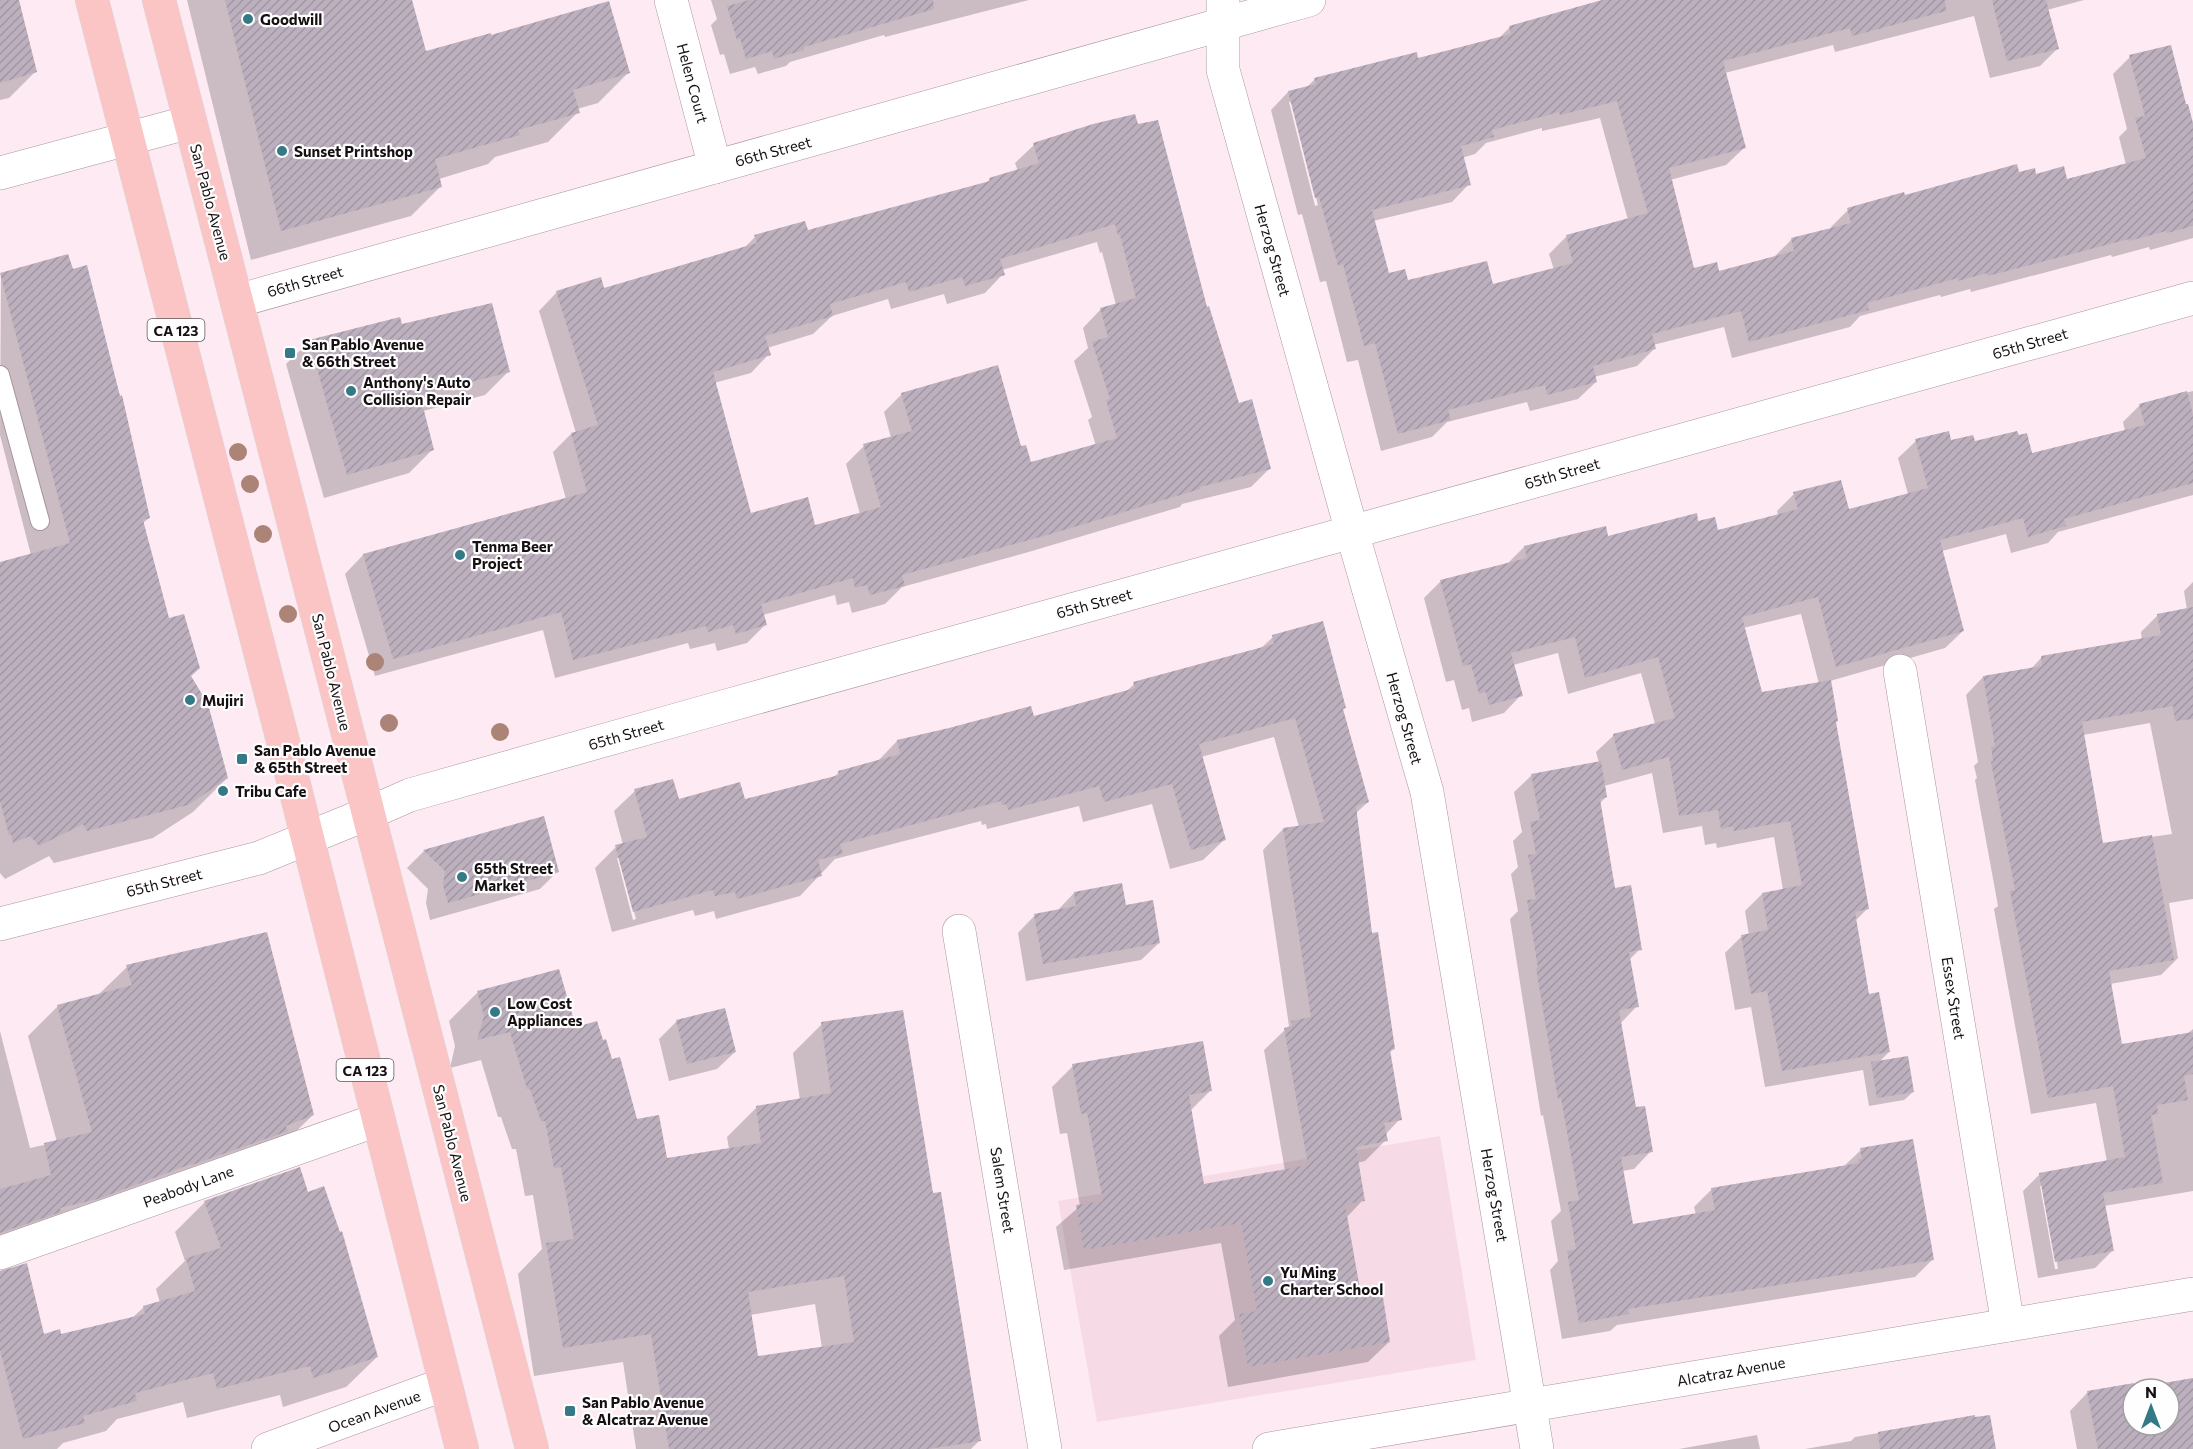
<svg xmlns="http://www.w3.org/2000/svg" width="2193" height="1449" font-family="Commissioner,sans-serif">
	<defs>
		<pattern id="building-hatch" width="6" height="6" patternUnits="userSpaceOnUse" patternTransform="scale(1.5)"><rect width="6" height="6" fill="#bdb0be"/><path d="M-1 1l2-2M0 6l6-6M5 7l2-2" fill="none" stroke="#a296a2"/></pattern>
	</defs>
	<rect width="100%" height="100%" fill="#feeaf3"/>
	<polygon fill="#f6dbe7" points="1440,1136 1476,1360 1097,1422 1058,1201"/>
	<g fill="#0003" fill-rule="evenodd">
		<polygon points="0,0 17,0 35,72 9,98 0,100"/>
		<polygon points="187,0 411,0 425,53 628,73 598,103 577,109 578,112 548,142 495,157 488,164 439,179 441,186 411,216 251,260"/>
		<polygon points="711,0 1029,0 885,37 884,35 790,62 786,66 758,74 755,67 730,74 724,54 720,55 711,25 717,19"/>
		<path d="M1608,0h476l-37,10 10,39 -17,17 -50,12 -16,-62 -139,36 -2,-7 -108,28 19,75 -18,17 -56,15 23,90 25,3 56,-16 17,-17 40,-11v-2l17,-17 170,-36 48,7 60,-16 -7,-28 8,-8 -14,-55 17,-17 63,73v108l-43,12 -1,-3 -37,10 -1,-2 -140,37 -1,-3 -29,8 -1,-2 -80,21 -10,11 -118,31 -8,-31 -71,18 1,4 -17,17 -43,11 2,5 -18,17 -48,12 -3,-9 -80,20 -15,15 -51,14 -23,-91 -11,2 -21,-81 -6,1 -18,-68 -4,1 -27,-105 17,-18 19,-5 8,-8 102,-19 81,-21 12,-12zM1289,102h3l26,103 -3,1zM1600,118l28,102 -61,16 -18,18 5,16 -62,16 -85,-4 -19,-7 -15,-54 79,-19 17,-18 -7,-26 13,-4 11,-11 56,-15v3z"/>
		<path d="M1034,145l172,163 32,97 31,64 -18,18 -69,17 -2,3 -148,44 -130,36 -17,17 -33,9 -3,-11 -12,3 -2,-10 -72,20 2,10 -18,18 -30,8 -2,-8 -25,6 -2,-6 -133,35 -12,-48 -168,46 -30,-102 18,-19 203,-56 -13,-47 18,-18 5,-1 -37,-122 18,-19 46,-3 140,-40 12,-12 52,-5 178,-48 5,-5 28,-8 -3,-8zM1097,242l3,11 2,-1 14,53 -15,4 -18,19 5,20 -14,13 18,56 -4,3 8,26 -66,17 -10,-15 -118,-54 -18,18 7,26 -27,8 -18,18 14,50 -46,13 -64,-12 -36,-132 37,-10 18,-19 -2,-6 46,-14 19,-18 56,-17 3,10 53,-15 3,10 38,-11 18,-19 -1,-4z"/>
		<polygon points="1,274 149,518 143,523 168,619 227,778 193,812 153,838 54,863 49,856 5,879 0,873 0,563 31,555 0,435"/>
		<polygon points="401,326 509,371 485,395 423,411 432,450 409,473 324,498 286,364 310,341"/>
		<path d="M2193,391v104l-135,37 -10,11 -37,10 -5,-19 -64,17 21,80 -18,17 -115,33 4,42 33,186 -12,12 13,74 21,57 -10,10 34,30 -9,8 -35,6 -6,-36 -98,17 -14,-80 -16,3 -10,-57 17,-17 7,-1 -4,-24 17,-17 21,-4 -9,-53 -57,11 -1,-5 -11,2 -3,-19 -39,7 -11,-60 -48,13 2,11 -7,7 15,86 26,59 -11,11 8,46 -17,18 15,85 16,42 -17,18 -12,2 10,55 64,-11 -2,-8 18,-18 131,-22 18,-17 72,109 -18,18 -298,48 -7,6 -48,8 -12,-69 8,-9 -7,-40 10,-10 -18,-96 -2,1 -31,-197 8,-8 -7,-37 7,-7 -5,-26 9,-9 -8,-40 18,-17 67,-12 -3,-11 18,-17 41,-11 -14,-51 -73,21 -10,-41 -45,12 8,30 -17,18 -32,9 -3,-14 -7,2 -8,-30 -8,2 -22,-84 17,-17 66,-17 17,-17 81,-19 2,9 90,-14 20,8 61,-16 -1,-4 17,-17 54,16 60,-16 -10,-36 18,-17 58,2 57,12 94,-24 -2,-9 17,-17zM1801,614l18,70 -58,9 -18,-65z"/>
		<path d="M2193,582v317l-24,4 9,55 -17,17 -51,9 10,61 66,-10 7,-6v162l-89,15 8,45 -17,17 -57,10 -15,-87 17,-17 67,-12 -11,-59 -65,11 -37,-205 4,-3 -23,-126 2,-2 -3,-12 4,-4 -12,-67 17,-18 47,-7 11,-12 101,-18 -1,-8 17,-17 29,-5 -3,-19zM2150,723l22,111 -71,10 -18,-109zM2040,1186h3l15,83h-3z"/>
		<path d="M1273,637l69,73 26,92 -13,12 16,121 23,114 -5,4 11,66 -15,16 1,5 -21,21 -8,2 6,37 -17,18 14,79 29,45 -21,20 -140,25 -9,-51 16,-16 -14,-77 -157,27 -8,-43 24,-21 -13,-73 -7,1 -8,-47 21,-21 138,24 -21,21 13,74 82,-14 -21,-121 25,-24 -26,-176 20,-21 16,-2 -25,-90 -73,20 23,83 -21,20 -33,9 -18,-65 -69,18 -4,-16 -92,23 -1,-5 -4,1 -1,-4 -146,38 -35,37 -84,23 -2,-8 -19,5 -2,-6 -81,22 -17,-64 21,-21 7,-2 -9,-34 21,-20 43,10h66l89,-23 6,-6 38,-10 20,-21 136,-23 92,-25 9,-9 126,-35zM617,858h3l16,61 -3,1z"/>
		<polygon points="543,818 558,871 540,889 430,920 426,903 428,889 407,868 424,851"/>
		<polygon points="1074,893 1159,943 1141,960 1026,981 1018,933 1035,915 1057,911"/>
		<polygon points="127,967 313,1115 282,1145 0,1252 0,1031 30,1148 57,1142 28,1036 58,1006 98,995"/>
		<path d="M558,971l17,58 36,32 25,60 30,39 63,-11 -2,-12 29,-29 44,-8 -7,-47 29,-29 110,171 48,245 -9,9h-335l-13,-87 -89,14 -16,-102 24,-25 -9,-54 -8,1 -9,-47h-4l-11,-32h-3l-17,-57 -31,8 5,-22 -6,-25 28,-28zM815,1304l7,44 -65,10 -7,-43z"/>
		<polygon points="677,1021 735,1052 717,1069 669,1081 659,1039"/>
		<polygon points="307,1194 377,1357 346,1387 283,1407 280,1395 187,1418 183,1402 117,1419 106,1431 63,1443 57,1449 0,1449 0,1273 43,1336 60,1336 132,1318 144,1307 160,1303 156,1289 185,1261 175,1232 205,1202"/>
		<polygon points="2193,1379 2193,1449 2077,1449 2070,1411 2088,1392 2132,1385 2133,1425 2169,1425 2169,1389 2136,1389"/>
		<polygon points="1973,1417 1994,1449 1805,1449 1851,1441 1855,1437"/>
		<polygon points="1757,1435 1760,1449 1679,1449"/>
	</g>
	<g fill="url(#building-hatch)" fill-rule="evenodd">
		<polygon points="0,0 19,0 37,72 0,83"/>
		<polygon points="225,0 412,0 426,51 491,33 491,35 609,1 630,73 573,90 580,113 518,130 520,135 435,159 442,187 281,231"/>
		<polygon points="749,0 933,0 934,9 804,47 804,50 774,59 772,51 746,59 740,38 737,40 727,6"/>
		<path d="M1602,0h343l1,11 -94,25 -2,-8 -127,33 23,87 -77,20 25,100 23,-6 2,9 75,-20 -3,-13 60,-15 -4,-15 57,-16 1,3 112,-31 2,8 16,-4 1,6 28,-8 3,13 79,-21 -11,-40 10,-2 -16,-61 42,-10 15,59h2l5,19v103l-26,7 -1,-2 -37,10v-2l-141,37 -1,-3 -29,8v-3l-91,25 2,7 -120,32 -8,-31 -89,23 4,15 -63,17 4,16 -50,13 -2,-10 -97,25 3,10 -53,14 -23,-91 -11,3 -21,-82 -5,2 -19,-69 -4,1 -27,-107 28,-7 -2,-6 103,-26 1,6 93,-24 -2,-8zM1617,101l31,112 -82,22 7,28 -80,21 -6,-23 -79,19 -3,-11 -16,4 -17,-63 99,-25 -10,-39 33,-9 -2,-7 67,-18 1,3z"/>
		<polygon points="1992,0 2046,0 2059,49 2007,61"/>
		<path d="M1135,114l3,10 20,-4 49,187 2,-1 30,97 13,-4 19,70 -71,18v2l-149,45 -149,41 3,11 -35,9 -3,-10 -12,3 -2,-10 -92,26 6,21 -31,9 -3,-9 -25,7 -2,-6 -133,34 -12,-48 -168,47 -30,-105 224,-62 -16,-59 27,-8 -42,-134 45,-14 3,11 153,-45 -3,-8 51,-14 3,9 182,-49 -1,-3 50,-15 -6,-20 60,-19zM1115,224l3,11h2l16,63 -36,10 8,29 -16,5 18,57 -4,1 11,38 -86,24 -5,-17 -5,1 -23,-81 -97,28 11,38 -49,13 18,63 -66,18 -7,-28 -57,16 -38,-141 58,-17 -6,-19 68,-20 -3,-12 76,-22 3,10 53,-15 3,9 40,-11 -5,-16z"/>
		<polygon points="68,254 73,269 87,265 120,396 122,395 150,518 143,520 169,618 184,614 200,668 191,676 208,704 228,778 188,805 87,831 83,824 39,846 30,836 13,843 11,834 9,835 0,801 0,562 70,543 0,273"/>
		<polygon points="492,303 510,372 420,395 434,450 347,475 309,340 400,317 402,324"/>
		<polygon points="2187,391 2193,415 2193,483 2064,519 2066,526 2028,537 2023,518 1940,540 1964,631 1836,667 1818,597 1742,617 1762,692 1831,680 1838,721 1836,722 1869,909 1855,912 1869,994 1879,992 1890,1052 1782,1071 1767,991 1751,994 1741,935 1768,930 1762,893 1802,885 1790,821 1734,831 1733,826 1721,829 1718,810 1679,816 1669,757 1622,770 1613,734 1675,718 1658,657 1585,678 1575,637 1511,653 1523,696 1489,705 1486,692 1479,694 1471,664 1463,666 1440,580 1527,558 1524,546 1606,526 1608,536 1697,513 1698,521 1715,517 1718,530 1798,509 1793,492 1841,480 1849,509 1928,488 1915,439 1949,431 1951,440 1973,435 1975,441 2017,431 2019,435 2027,433 2032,453 2145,425 2139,404"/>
		<polygon points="2193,607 2193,719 2175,721 2173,706 2082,722 2103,843 2152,835 2174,960 2109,971 2122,1044 2193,1032 2193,1074 2184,1076 2188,1100 2157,1105 2158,1114 2151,1115 2163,1183 2103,1193 2114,1251 2055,1262 2039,1173 2125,1157 2113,1086 2048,1098 2010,891 2015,890 1991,762 1993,761 1991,747 1995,746 1983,676 2042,666 2041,656 2161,635 2157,614"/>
		<polygon points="1323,621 1346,708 1343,709 1369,802 1356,806 1372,933 1378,932 1395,1049 1390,1050 1402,1120 1384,1123 1388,1141 1356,1147 1365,1201 1345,1204 1361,1295 1382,1291 1390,1342 1248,1367 1239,1314 1257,1311 1241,1223 1084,1250 1076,1205 1103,1201 1087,1113 1081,1114 1072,1064 1203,1041 1212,1091 1189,1095 1204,1184 1308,1165 1284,1028 1292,1026 1291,1021 1311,1017 1283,828 1324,822 1295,718 1199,744 1226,840 1191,850 1172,784 1104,802 1099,786 1008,810 1006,804 1002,805 1001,801 840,844 843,854 818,860 822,876 737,899 735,892 715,896 713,890 633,912 615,845 647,837 634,789 673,779 679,799 740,782 745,799 839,775 838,771 900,754 897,740 949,728 1031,706 1034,716 1135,688 1133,682 1274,644 1272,635"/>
		<polygon points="1601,761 1607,797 1600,799 1615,888 1631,885 1642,950 1629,952 1639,1007 1619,1010 1636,1107 1645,1106 1653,1152 1621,1157 1633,1224 1715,1210 1711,1188 1859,1163 1858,1159 1862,1159 1860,1148 1913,1139 1934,1260 1628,1309 1629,1314 1579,1323 1567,1251 1576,1249 1568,1202 1579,1200 1561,1098 1558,1099 1536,968 1538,968 1527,900 1536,899 1528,855 1536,854 1530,822 1540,820 1531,774"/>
		<polygon points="544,816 559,872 448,903 443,885 445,871 423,850"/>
		<polygon points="1122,883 1126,905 1153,900 1160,943 1043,964 1034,914 1076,906 1074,892"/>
		<polygon points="267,932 314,1115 286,1126 288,1131 192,1165 191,1164 98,1199 60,1208 61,1212 0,1233 0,1189 51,1175 44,1143 92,1132 57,1005 132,985 126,965"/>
		<path d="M559,969l17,58 21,-6 6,19 3,-1 6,20 8,-2 17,62 22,-4 8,43 94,-15 -5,-37 75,-13 -10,-71 82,-12 30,183 8,-1 40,249 -53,8h-259l-18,-115 -88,14 -17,-105 28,-4 -13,-72 -7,1 -9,-47h-4l-11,-32h-3l-17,-57 -33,8 7,-24 -7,-25zM844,1276l10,66 -96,14 -10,-64z"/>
		<polygon points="725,1008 736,1052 687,1064 676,1020"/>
		<polygon points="1908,1056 1914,1092 1877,1098 1871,1062"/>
		<polygon points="300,1167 308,1192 324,1186 340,1232 342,1231 378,1357 313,1378 310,1366 217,1389 213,1373 135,1393 137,1401 83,1416 85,1423 23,1439 0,1350 0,1271 27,1263 44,1334 60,1329 61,1334 145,1314 143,1306 195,1291 186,1258 221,1248 204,1201"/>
		<path d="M2193,1378v71h-95l-11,-58 47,-8v5zM2133,1389h36v36h-36z"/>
		<polygon points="1975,1415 1975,1417 1990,1415 1996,1449 1880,1449 1878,1432"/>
	</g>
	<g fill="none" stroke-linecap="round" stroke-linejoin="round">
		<g stroke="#a7959c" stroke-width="20">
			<polyline id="service" points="0,375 40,521"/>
		</g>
		<g stroke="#a7959c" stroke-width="34">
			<g id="minor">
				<polyline points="671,0 715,167"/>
				<polyline points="1223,0 1223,70 1352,532 1427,792 1537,1449"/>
				<polyline points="0,173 190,122"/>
				<polyline points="237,301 1309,0"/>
				<polyline points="1900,671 2008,1325"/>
				<polyline points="369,813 410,795 708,711 2193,298"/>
				<polyline points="959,931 1045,1449"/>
				<polyline points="0,1253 377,1120"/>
				<polyline points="268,1449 445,1384"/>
			</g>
		</g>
		<g stroke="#a7959c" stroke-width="34">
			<g id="tertiary">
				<polyline points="0,924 259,858 369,813"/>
				<polyline points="1269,1449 2193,1294"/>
			</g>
		</g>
		<g stroke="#d5d4d5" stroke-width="34">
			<g id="primary">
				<polyline points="92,0 285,749 462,1449"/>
				<polyline points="159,0 532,1449"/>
			</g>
		</g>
		<use href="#service" stroke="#fff" stroke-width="18"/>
		<use href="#minor" stroke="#fff" stroke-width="33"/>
		<use href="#tertiary" stroke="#fff" stroke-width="33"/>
		<use href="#primary" stroke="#fbc5c6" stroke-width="33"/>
	</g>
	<g fill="#ab8377">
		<circle cx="238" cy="452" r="9"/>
		<circle cx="250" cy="484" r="9"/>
		<circle cx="263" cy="534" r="9"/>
		<circle cx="288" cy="614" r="9"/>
		<circle cx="375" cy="662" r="9"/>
		<circle cx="389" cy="723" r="9"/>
		<circle cx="500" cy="732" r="9"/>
	</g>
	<g fill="#337986" stroke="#fefefe" stroke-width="2">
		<circle cx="248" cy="19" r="6"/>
		<circle cx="282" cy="151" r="6"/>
		<rect x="284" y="347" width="12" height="12" rx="3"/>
		<circle cx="351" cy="391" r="6"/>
		<circle cx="460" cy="555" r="6"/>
		<circle cx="190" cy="700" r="6"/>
		<rect x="236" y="753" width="12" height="12" rx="3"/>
		<circle cx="223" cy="791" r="6"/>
		<circle cx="462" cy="877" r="6"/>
		<circle cx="495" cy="1012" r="6"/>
		<circle cx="1268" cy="1281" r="6"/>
		<rect x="564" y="1405" width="12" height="12" rx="3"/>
	</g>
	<g text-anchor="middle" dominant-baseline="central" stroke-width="4.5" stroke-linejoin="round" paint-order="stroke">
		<g fill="#fefefe" stroke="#5c575a" stroke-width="1.5">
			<rect x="147.5" y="319" width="57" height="22" rx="4.5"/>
			<rect x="336.5" y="1059" width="57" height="22" rx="4.5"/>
		</g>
		<g font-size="14" font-weight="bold" fill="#161013">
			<text x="176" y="330">CA 123</text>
			<text x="365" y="1070">CA 123</text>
		</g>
		<g font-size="15" font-weight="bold" fill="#161013" stroke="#fefefe" text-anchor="start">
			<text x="260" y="19">Goodwill</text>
			<text x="294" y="151">Sunset Printshop</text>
			<text x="302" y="344">San Pablo Avenue<tspan x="302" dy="17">&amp; 66th Street</tspan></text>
			<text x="363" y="382">Anthony's Auto<tspan x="363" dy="17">Collision Repair</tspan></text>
			<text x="472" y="546">Tenma Beer<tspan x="472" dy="17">Project</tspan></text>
			<text x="202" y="700">Mujiri</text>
			<text x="254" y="750">San Pablo Avenue<tspan x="254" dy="17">&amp; 65th Street</tspan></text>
			<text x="235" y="791">Tribu Cafe</text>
			<text x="474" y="868">65th Street<tspan x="474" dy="17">Market</tspan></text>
			<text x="507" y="1003">Low Cost<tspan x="507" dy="17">Appliances</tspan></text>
			<text x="1280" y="1272">Yu Ming<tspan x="1280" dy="17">Charter School</tspan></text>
			<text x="582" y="1402">San Pablo Avenue<tspan x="582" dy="17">&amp; Alcatraz Avenue</tspan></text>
		</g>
		<g font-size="15" fill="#161013" stroke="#fefefe">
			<text transform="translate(693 83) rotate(75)">Helen Court</text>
			<text transform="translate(773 151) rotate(-15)">66th Street</text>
			<text transform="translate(211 202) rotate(75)">San Pablo Avenue</text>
			<text transform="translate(1273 250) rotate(74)">Herzog Street</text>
			<text transform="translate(305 281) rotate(-16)">66th Street</text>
			<text transform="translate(2030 343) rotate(-16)">65th Street</text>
			<text transform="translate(1562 473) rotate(-16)">65th Street</text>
			<text transform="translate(1094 603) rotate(-15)">65th Street</text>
			<text transform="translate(332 672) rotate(76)">San Pablo Avenue</text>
			<text transform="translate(1405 718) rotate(74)">Herzog Street</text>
			<text transform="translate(626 734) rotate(-16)">65th Street</text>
			<text transform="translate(164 882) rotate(-14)">65th Street</text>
			<text transform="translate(1954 998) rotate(81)">Essex Street</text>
			<text transform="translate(453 1143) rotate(76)">San Pablo Avenue</text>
			<text transform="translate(188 1186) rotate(-20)">Peabody Lane</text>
			<text transform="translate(1003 1190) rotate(81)">Salem Street</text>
			<text transform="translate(1495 1195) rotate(80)">Herzog Street</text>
			<text transform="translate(1731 1371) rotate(-10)">Alcatraz Avenue</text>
			<text transform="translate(374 1411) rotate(-20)">Ocean Avenue</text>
		</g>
	</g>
	<g transform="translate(2151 1407)"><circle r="28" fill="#fefefe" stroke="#a19fa0" stroke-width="1.5"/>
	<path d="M0-4.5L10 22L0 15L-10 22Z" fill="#337986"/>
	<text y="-9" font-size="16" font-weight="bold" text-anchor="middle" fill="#161013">N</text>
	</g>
</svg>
